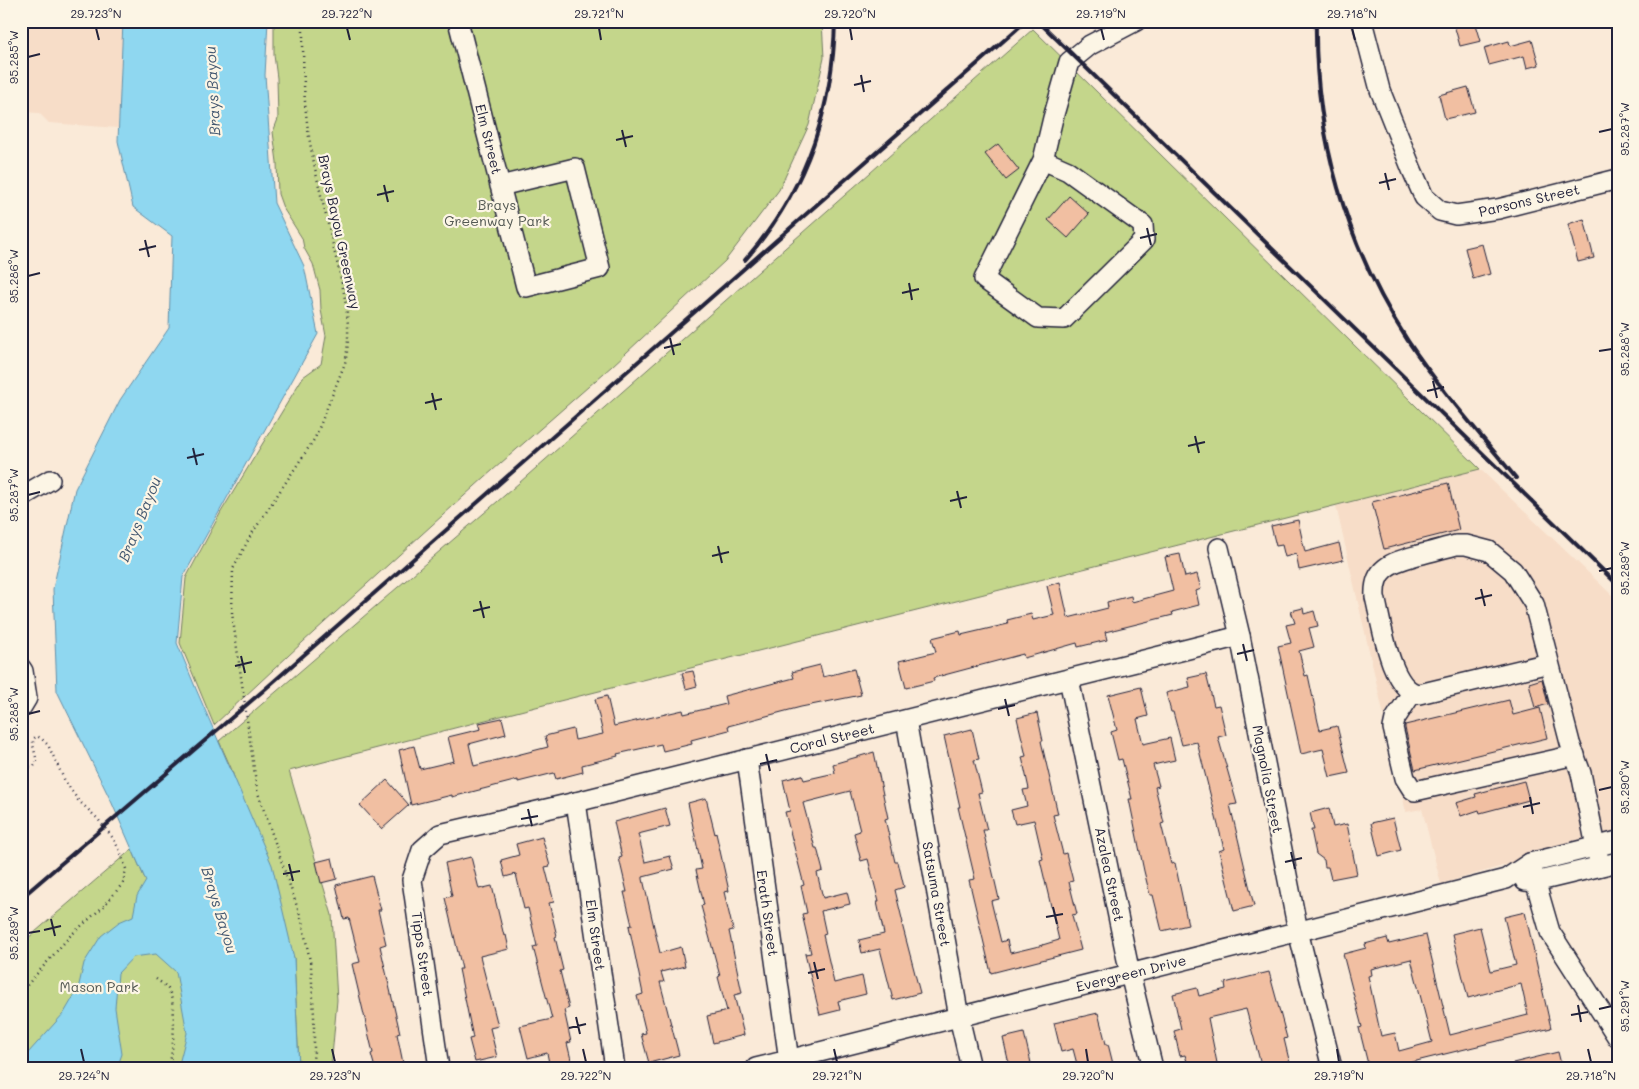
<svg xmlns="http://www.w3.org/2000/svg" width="1639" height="1089" font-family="Mali,sans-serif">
	<rect width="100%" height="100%" fill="#faead8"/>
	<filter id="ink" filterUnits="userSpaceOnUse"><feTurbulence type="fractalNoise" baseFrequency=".02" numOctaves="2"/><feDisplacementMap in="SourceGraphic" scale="10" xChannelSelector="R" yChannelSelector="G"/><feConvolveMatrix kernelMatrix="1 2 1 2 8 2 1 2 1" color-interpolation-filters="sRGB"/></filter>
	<g filter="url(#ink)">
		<g fill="#f7ddc8">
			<polygon points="21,21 123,21 118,128 49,123 39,113 21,112"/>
			<polygon points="1480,469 1618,601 1618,832 1441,884 1422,809 1406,812 1336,506"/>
		</g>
		<g fill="#c4d68b" stroke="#737c63">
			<polygon points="274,21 822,21 824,58 809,125 779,190 725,261 612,366 485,477 303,642 214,725 180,643 186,578 221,512 303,377 321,364 326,336 321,310 320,290 313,264 304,248 302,238 283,208 278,194 277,162 273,132 278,119 277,78 274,55"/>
			<polygon points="1033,29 1480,469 524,710 289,771 332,915 337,1000 331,1068 299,1068 294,958 231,768 219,741 519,483"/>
			<polygon points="132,849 169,934 206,1068 21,1068 21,944"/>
		</g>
		<polygon fill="#8fd7f0" stroke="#638fa8" points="123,21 268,21 265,75 274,203 304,266 318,334 183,577 177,643 196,689 272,865 294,958 299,1068 178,1068 187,1033 176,972 156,954 133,957 118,973 115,1008 122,1054 117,1068 21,1068 21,1065 28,1053 64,1013 78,989 84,963 101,936 119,922 133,916 137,896 146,881 111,801 57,691 53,589 75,489 120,400 169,328 172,236 133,207 118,141"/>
		<g fill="#f1bfa2" stroke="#22223b" fill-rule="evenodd">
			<polygon points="1453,21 1475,21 1481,41 1460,46"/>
			<polygon points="1532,40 1539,65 1527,68 1524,56 1489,65 1484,48 1509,41 1510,46"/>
			<polygon points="1468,87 1475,112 1445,119 1439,95"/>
			<polygon points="998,144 1019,170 1006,180 985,154"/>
			<polygon points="1069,196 1089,214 1068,238 1048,220"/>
			<polygon points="1584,219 1594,258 1578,262 1568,224"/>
			<polygon points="1482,244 1490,274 1473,279 1465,248"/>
			<polygon points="1448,483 1459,530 1384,549 1372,502"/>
			<polygon points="1298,520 1305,552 1339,543 1343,560 1299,570 1296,554 1285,557 1282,545 1276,546 1271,526"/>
			<polygon points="1180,554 1185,577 1197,574 1201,589 1196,591 1199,605 1172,612 1173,615 1105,632 1107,640 1078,647 1077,643 1024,658 1023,654 933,678 934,681 906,688 899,661 936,652 932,638 960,631 961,635 1008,624 1007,620 1031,614 1033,620 1054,615 1047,586 1060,582 1068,618 1108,608 1107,602 1131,596 1132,602 1173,591 1165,557"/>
			<polygon points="1303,608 1304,614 1314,611 1318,626 1309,628 1314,647 1299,651 1305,676 1308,675 1318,722 1320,730 1337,726 1349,773 1330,777 1323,749 1301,754 1278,646 1291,643 1286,625 1295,623 1291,611"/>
			<polygon points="820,665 823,677 854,669 861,695 801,707 728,726 729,730 691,740 692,744 663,751 661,744 617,754 618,756 582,765 583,772 556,779 554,773 518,782 518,780 452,797 452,795 411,805 399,750 414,746 420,769 454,761 448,737 481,729 479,723 502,718 506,734 469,744 474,766 548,747 545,736 573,729 575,740 603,734 595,699 607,696 614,726 683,710 684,714 726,704 724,696 794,678 792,672"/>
			<polygon points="693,671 697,686 686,689 682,673"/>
			<polygon points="1206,674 1214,706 1219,705 1226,735 1218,737 1237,804 1230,805 1254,906 1234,911 1219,851 1224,849 1197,742 1182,745 1173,712 1171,712 1166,693 1190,687 1188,678"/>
			<polygon points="1542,679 1548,704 1535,708 1529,683"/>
			<polygon points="1141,687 1148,716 1137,719 1143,744 1170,738 1175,760 1153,765 1159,786 1155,787 1164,823 1161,824 1171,864 1175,863 1188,925 1162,931 1153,895 1150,895 1144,871 1129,799 1132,799 1122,759 1118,760 1111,732 1117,730 1108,695"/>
			<polygon points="1509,700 1513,715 1540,708 1547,738 1415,770 1405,728 1405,725"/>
			<polygon points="1037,713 1043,741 1041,741 1058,814 1053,815 1063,854 1066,853 1073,881 1069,882 1077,914 1072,915 1081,950 991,973 969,880 975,879 958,807 960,807 944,736 972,729 979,759 974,760 982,792 978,793 987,830 983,830 999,899 991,901 1001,942 1007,940 1010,953 1039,946 1059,940 1040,860 1043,859 1034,820 1015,824 1011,810 1027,806 1023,790 1029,789 1022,757 1026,756 1017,718"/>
			<polygon points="874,752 888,818 885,819 895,862 898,862 904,887 895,890 903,923 902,924 920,993 893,1000 880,949 862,953 859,940 884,934 877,902 879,902 868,859 861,861 854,833 860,831 850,791 803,803 815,848 817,848 823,871 817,873 823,898 847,892 850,904 821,911 826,934 823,935 834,983 862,976 866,994 838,1001 840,1010 820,1015 805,954 811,953 802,914 807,913 801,886 804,885 785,812 790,811 783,780 802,775 804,780 835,773 833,764"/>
			<polygon points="387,780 409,805 382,829 360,805"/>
			<polygon points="1524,781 1529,800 1480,813 1479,810 1461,816 1456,803 1476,797 1475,794"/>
			<polygon points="706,798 715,834 716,833 729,891 724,892 733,930 729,931 742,993 734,995 744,1035 713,1043 707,1016 727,1011 718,977 720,976 701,906 704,905 696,870 702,869 688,803"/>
			<polygon points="665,808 670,826 638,834 645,862 670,856 674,869 643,877 643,879 660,953 681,947 685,966 661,972 664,982 660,982 679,1055 649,1063 641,1034 646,1033 637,996 643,994 629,926 632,925 624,892 627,892 619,858 622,857 614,822"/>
			<polygon points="1329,808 1333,827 1347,824 1357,874 1331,879 1328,867 1325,867 1324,860 1316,854 1311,830 1314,830 1310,813"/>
			<polygon points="1393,818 1401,850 1379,856 1371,823"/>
			<polygon points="542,837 550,866 545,867 554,902 549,903 557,936 555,937 563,970 560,971 569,1008 564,1010 571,1042 567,1043 573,1068 550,1068 547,1053 528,1058 520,1026 552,1019 533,947 537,946 528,908 524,909 516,874 505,877 501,860 519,855 516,844"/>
			<polygon points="471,857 479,889 492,886 504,936 506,935 509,949 480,956 498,1026 490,1028 497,1057 475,1062 469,1039 473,1038 459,969 462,969 445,898 452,896 445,863"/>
			<polygon points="332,858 337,879 321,883 316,862"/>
			<polygon points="372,876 381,910 378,910 386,944 380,946 400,1033 397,1034 404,1068 375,1068 371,1054 373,1053 352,964 360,962 349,918 344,919 336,885"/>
			<path d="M1525,912l26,116 -155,38 1,2h-28l-10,-40 3,-1 -19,-73 23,-6 -1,-4 22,-6 2,6 37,-9 24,100 78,-20 -7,-31 -53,14 -16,-64 28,-7 11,44 25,-6 -12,-48zM1411,959l21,83 -33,9 -4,-18 -14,3 -13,-60 4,-1 -1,-6z"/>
			<polygon points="1269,972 1287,1038 1284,1039 1291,1068 1262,1068 1246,1009 1208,1018 1218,1068 1189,1068 1185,1055 1180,1056 1174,1031 1181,1029 1173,994 1197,988 1199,996 1226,989 1225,983"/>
			<polygon points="1098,1013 1106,1044 1108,1044 1114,1068 1078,1068 1073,1049 1061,1052 1054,1023"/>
			<polygon points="1024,1033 1031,1063 1010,1068 1003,1038"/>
			<polygon points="1558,1052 1562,1068 1513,1068 1513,1063"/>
		</g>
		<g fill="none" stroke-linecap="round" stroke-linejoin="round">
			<g stroke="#22223b" stroke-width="22">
				<g id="minor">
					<polyline points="458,21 526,287 600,268 575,168 500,186"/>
					<polyline points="1362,21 1380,90 1412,170 1424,197 1440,211 1456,215 1498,209 1618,179"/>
					<polyline points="1043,160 1068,171 1143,225 1144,240 1064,319 1038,318 984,279 1043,160 1053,118 1069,62 1090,45 1136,21"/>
					<polyline points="21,497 50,480"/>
					<polyline points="1219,548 1240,636 1298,931 1332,1068"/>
					<path d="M1549,663l-130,31c-29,-3 -38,-74 -44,-97 -2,-31 19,-35 43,-42 13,-3 26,-7 38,-10h10l23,6 24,20 21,33 36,139 11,30 19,93"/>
					<polyline points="21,668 23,671 27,698 21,708"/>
					<polyline points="1069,679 1130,974 1153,1068"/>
					<polyline points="1412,693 1395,719 1393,728 1405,778 1412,789 1415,791 1575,755"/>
					<polyline points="906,720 959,1017 971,1068"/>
					<polyline points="747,759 790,1068"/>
					<polyline points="576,802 615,1068"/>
					<polyline points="1530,863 1550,932 1618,1038"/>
					<polyline points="1525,881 1535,882 1618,862"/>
					<polyline points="439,1068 412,880 422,850 440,834 576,802 1240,636"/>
					<polyline points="756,1068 1506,879 1530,863 1618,841"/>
				</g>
			</g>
			<g stroke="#22223b" stroke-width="2.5" stroke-dasharray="1 4" stroke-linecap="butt">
				<path d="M303,21c0,46 0,92 10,137 6,32 15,64 22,96 9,36 18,72 10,109l-30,75 -64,97 -18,34 -1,44 25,177 45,131 9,45 3,49v36l-2,17"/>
				<polyline points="21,761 30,767 34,766 37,762 33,745 33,739 37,736 42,739 48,745 65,781 78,800 97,818 113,838 120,851 126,869 123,883 105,905 70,936 21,992"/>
				<path d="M156,979c4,3 9,6 12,10 10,18 5,60 1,79"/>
			</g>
			<use href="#minor" stroke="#fcf5e5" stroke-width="19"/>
			<g stroke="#22223b" stroke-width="4">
				<polyline points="1038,21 1618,585"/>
				<path d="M1316,21c-2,113 30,225 92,320 32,48 71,92 108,137"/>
				<path d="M745,260c60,-68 88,-149 90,-239"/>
				<polyline points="21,898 264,690 1026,21"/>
			</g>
		</g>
	</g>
	<path fill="none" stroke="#22223b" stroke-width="2" d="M96,28l3,12M347,28l3,12M599,28l2,12M850,28l2,12M1101,28l3,12M1352,28l3,12M28,57l12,-3M861,75l3,17M854,85l17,-4M622,130l4,17M1599,132l13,-3M616,140l17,-4M1385,173l4,17M1379,183l17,-4M384,185l4,17M377,195l17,-4M1147,228l4,17M1140,238l17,-4M145,240l4,17M139,250l17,-4M28,276l12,-3M909,283l3,17M902,293l17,-4M670,338l4,17M664,348l17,-4M1599,351l13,-2M1433,381l4,17M1427,391l17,-4M432,393l4,17M425,403l17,-4M1195,436l4,17M1188,446l17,-4M193,448l4,17M187,458l17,-4M957,491l4,17M28,495l12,-3M950,501l17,-4M718,546l4,17M712,556l17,-4M1599,571l13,-3M1481,589l4,17M1475,599l17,-4M480,601l4,17M473,611l17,-4M1243,644l4,17M1237,654l17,-4M241,656l4,17M235,666l17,-4M1005,699l4,17M998,709l17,-4M28,714l12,-3M766,754l4,17M760,764l17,-4M1599,790l13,-3M1530,797l3,17M1523,807l17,-4M528,809l4,17M521,819l17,-3M1291,852l4,17M1285,862l17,-4M289,864l4,17M283,874l17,-3M1053,907l4,17M1046,917l17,-3M51,919l4,17M44,930l17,-4M28,933l12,-2M814,962l4,17M808,973l17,-4M1578,1005l3,17M1599,1009l13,-3M1571,1015l17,-3M576,1017l4,17M569,1028l17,-4M81,1049l3,13M332,1049l3,13M583,1049l3,13M834,1049l3,13M1086,1049l2,13M1337,1049l2,13M1588,1049l3,13"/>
	<g text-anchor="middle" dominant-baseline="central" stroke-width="4.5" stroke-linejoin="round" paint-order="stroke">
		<g font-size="14" fill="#22223b" stroke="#fcf5e5">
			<text transform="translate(489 139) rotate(76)">Elm Street</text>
			<text transform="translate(1529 200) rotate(-13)">Parsons Street</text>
			<text transform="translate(340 232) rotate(78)">Brays Bayou Greenway</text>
			<text transform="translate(832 738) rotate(-14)">Coral Street</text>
			<text transform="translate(1268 779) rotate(79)">Magnolia Street</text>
			<text transform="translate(1110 874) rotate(78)">Azalea Street</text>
			<text transform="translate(937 894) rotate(80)">Satsuma Street</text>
			<text transform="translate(768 913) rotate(82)">Erath Street</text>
			<text transform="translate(596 935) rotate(82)">Elm Street</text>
			<text transform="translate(423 954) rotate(82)">Tipps Street</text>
			<text transform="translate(1131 973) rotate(-14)">Evergreen Drive</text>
		</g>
		<g font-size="14" fill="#535853" stroke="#fcf5e5">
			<text x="497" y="204">Brays<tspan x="497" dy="16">Greenway Park</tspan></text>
			<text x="99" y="986">Mason Park</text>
		</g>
		<g font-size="15" font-style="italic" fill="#435871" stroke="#fcf5e5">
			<text transform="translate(212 91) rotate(-93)">Brays Bayou</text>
			<text transform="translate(139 519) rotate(-68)">Brays Bayou</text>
			<text transform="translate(220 910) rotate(73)">Brays Bayou</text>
		</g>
	</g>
	<rect width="1639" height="1089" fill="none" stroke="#fcf5e5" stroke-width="55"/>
	<rect x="28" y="28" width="1584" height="1034" fill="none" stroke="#22223b" stroke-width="2"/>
	<g font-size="12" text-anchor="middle" fill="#22223b">
		<text x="96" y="18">29.723°N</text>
		<text x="347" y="18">29.722°N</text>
		<text x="599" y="18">29.721°N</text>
		<text x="850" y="18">29.720°N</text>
		<text x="1101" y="18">29.719°N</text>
		<text x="1352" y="18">29.718°N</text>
		<text transform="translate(14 57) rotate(-90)" y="4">95.285°W</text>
		<text transform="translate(1625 129) rotate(-90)" y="4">95.287°W</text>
		<text transform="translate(14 276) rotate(-90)" y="4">95.286°W</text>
		<text transform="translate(1625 349) rotate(-90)" y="4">95.288°W</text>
		<text transform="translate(14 495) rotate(-90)" y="4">95.287°W</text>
		<text transform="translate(1625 568) rotate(-90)" y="4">95.289°W</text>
		<text transform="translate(14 714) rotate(-90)" y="4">95.288°W</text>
		<text transform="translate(1625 787) rotate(-90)" y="4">95.290°W</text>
		<text transform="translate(14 933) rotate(-90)" y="4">95.289°W</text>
		<text transform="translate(1625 1006) rotate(-90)" y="4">95.291°W</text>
		<text x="84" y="1080">29.724°N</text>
		<text x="335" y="1080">29.723°N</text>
		<text x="586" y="1080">29.722°N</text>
		<text x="837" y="1080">29.721°N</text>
		<text x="1088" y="1080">29.720°N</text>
		<text x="1339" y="1080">29.719°N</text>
		<text x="1591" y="1080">29.718°N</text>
	</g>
</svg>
